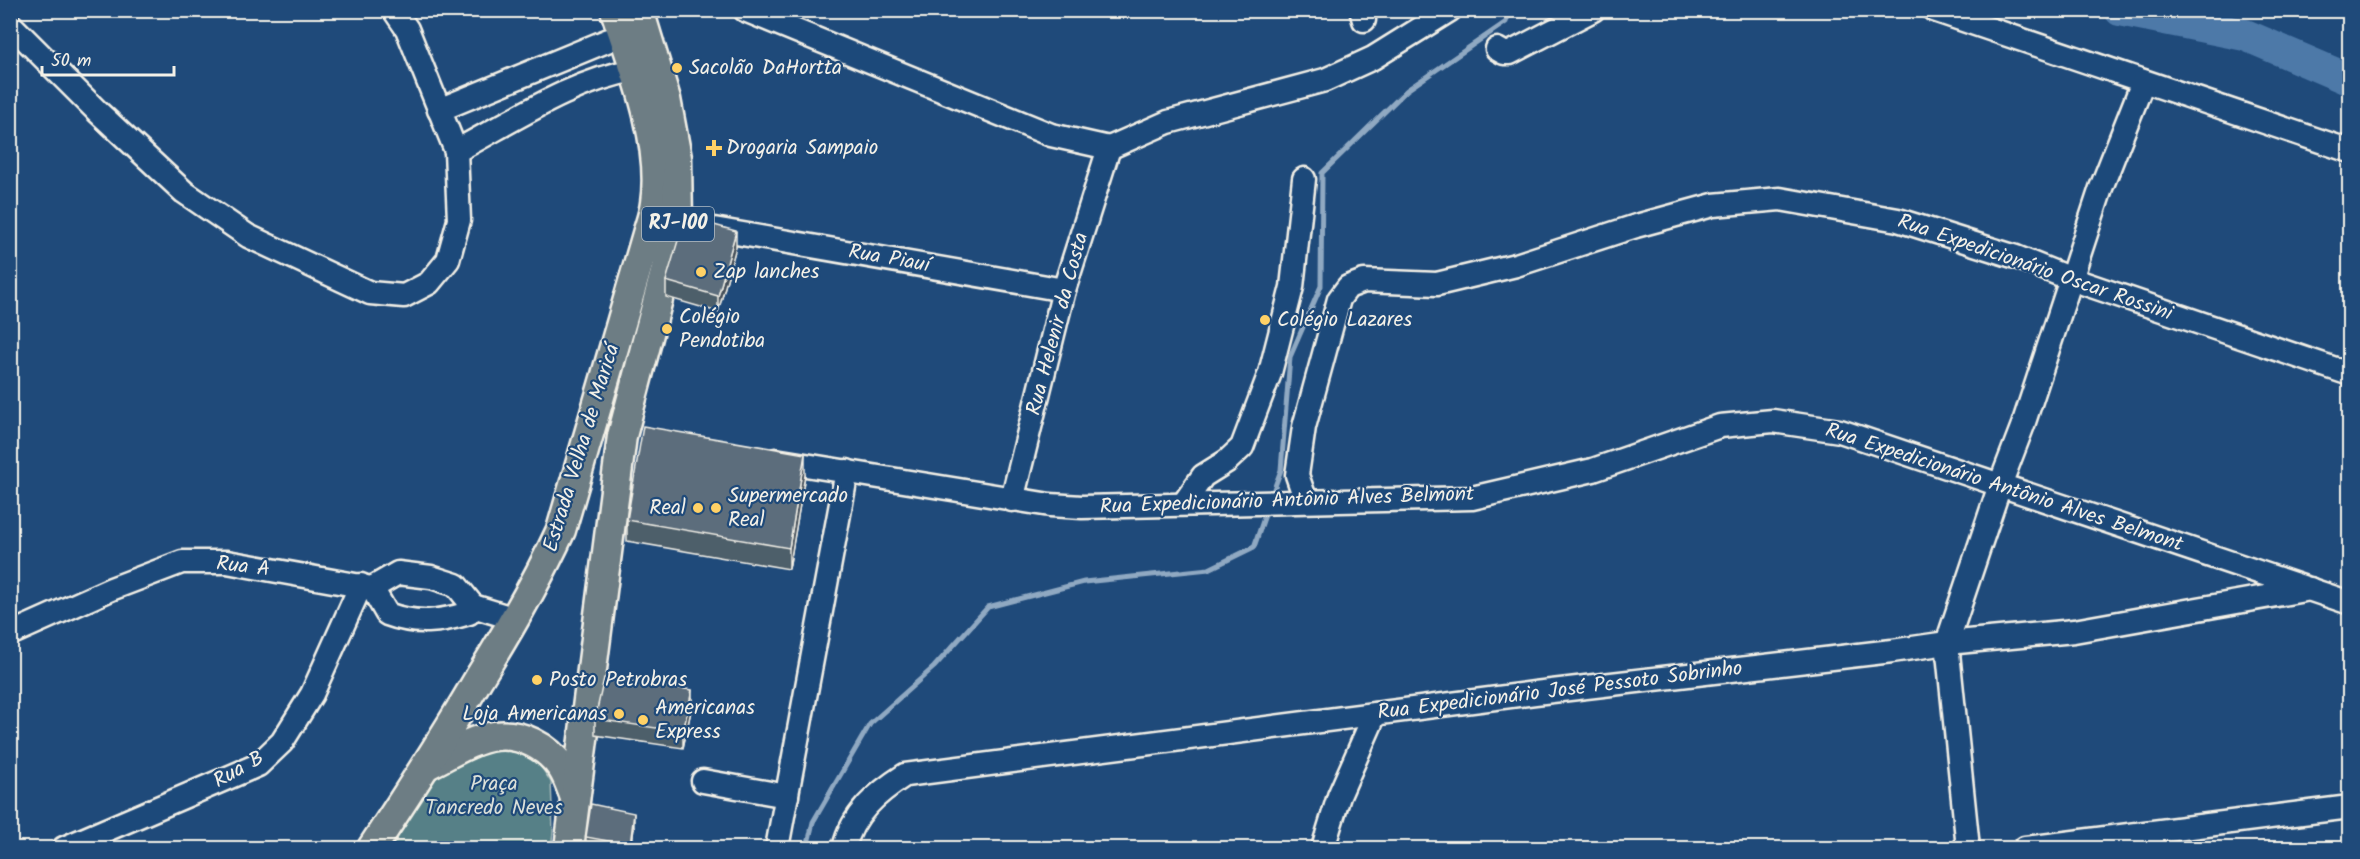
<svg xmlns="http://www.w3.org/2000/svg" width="2360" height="859" font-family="Kalam,sans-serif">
	<rect width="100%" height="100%" fill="#1f4a7a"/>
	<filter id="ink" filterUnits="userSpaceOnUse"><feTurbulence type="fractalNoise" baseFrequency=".0167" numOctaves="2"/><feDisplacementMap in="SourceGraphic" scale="12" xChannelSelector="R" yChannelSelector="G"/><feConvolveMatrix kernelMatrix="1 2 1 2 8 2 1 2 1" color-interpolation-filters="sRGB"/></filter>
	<g filter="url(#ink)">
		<polygon fill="#568087" stroke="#a5b8b8" stroke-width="1.5" points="480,745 532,753 551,782 553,832 551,848 380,848 425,780"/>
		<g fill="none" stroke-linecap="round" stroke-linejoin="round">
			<g stroke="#90a9c2" stroke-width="5">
				<polyline points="1271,497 1281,470 1290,357 1321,286 1322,173 1407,90 1506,22 1510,10"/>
				<polyline points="807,848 813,822 870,724 934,667 988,607 1084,582 1209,569 1254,547 1267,509"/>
			</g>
			<polyline stroke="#4d79a8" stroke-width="32" points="2120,10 2245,35 2350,80"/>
			<g stroke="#f4f1e8" stroke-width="27">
				<g id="minor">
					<polyline points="745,10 1051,135 1109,148"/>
					<polyline points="1361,10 1364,20"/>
					<polyline points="1934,10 2350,151"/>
					<polyline points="10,24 97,111 184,192 248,236 370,293 404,296 429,283 448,260 459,220 456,151 407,29 394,10"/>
					<polyline points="1497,49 1504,53 1510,53 1593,10"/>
					<polyline points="439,110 609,40 623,36"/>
					<polyline points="1109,148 1168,122 1325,80 1373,58 1450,10"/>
					<path d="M456,151c57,-30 115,-70 179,-81"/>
					<polyline points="708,228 1064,290"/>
					<polyline points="775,460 1050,505 1082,507 1472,498 1593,470 1720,426 1773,421 1840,431 2350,603"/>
					<polyline points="1012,500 1064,290 1109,148"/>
					<polyline points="1306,501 1297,475 1304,427 1339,299 1348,287 1364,281 1437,284 1516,265 1636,226 1713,205 1780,199 1898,220 2016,257 2071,279 2350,374"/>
					<polyline points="1184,503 1203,476 1227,461 1242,447 1270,373 1292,287 1304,179"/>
					<path d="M372,588l15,26c30,11 53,8 82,-1l4,-7"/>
					<polyline points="473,606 515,619"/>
					<polyline points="10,634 111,589 182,562 227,562 372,588 398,573 431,577 456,585 473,606"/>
					<polyline points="703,781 787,796"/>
					<polyline points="64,848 258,765 282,742 312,694 361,585"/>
					<polyline points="777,848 847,471"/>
					<path d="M844,848c8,-34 33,-55 61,-73l630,-82 357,-42 55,-8 127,-12 236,-42"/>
					<polyline points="1323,848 1339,796 1375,714"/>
					<polyline points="1968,848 1947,643 2000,485 2023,425 2101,188 2143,82"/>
					<polyline points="2025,848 2350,807"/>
				</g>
			</g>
			<g stroke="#f4f1e8" stroke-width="33">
				<g id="major">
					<path d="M427,765c21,-10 45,-26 68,-29 26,-3 52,10 67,32 6,9 9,20 13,30"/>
					<path d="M372,848c37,-56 73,-112 107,-170 30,-48 58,-96 82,-148l86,-296c3,-10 7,-21 8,-31 9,-60 -21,-136 -40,-193"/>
					<polyline points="569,848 622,436 678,223 677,158 666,99 639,10"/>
				</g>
			</g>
			<use href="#minor" stroke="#1f4a7a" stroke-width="22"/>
			<use href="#major" stroke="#6d7d84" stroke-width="28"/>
		</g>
		<g fill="#4e5e6b" stroke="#f4f1e8" stroke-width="1.5">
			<polygon points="736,247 718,312 666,297 666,281"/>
			<polygon points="805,475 789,569 627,541 627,520"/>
			<polygon points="692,706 683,748 595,735 595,719"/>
			<polygon points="634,828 631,849 586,849 586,837"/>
		</g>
		<g fill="#404c57" stroke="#f4f1e8" stroke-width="1.5">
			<polygon points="736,231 736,247 718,312 718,296"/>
			<polygon points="805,454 805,475 789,569 789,548"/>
			<polygon points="692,690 692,706 683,748 683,732"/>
			<polygon points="634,813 634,828 631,849 630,849"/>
		</g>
		<g fill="#5b6d7c" stroke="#f4f1e8" stroke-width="1.5">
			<polygon points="685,217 736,231 718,296 666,281"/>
			<polygon points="643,426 805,454 789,548 627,520"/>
			<polygon points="604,678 692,690 683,732 595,719"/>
			<polygon points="591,804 634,813 630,845 586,837"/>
		</g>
	</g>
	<g fill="#ffd166" stroke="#1f4a7a" stroke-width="2">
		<circle cx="677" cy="68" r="6"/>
		<path d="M711 139h6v6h6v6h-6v6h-6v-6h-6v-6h6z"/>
		<circle cx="701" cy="272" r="6"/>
		<circle cx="1265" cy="320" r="6"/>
		<circle cx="667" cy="329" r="6"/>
		<circle cx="698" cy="508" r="6"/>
		<circle cx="716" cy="508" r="6"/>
		<circle cx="537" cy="680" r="6"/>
		<circle cx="619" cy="714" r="6"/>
		<circle cx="643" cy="720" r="6"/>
	</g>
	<g text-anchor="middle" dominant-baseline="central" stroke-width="4.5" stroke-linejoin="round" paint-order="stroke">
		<rect fill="#1f4a7a" stroke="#b4bfc7" stroke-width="1.5" x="642" y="207" width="72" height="34" rx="4.5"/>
		<g font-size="20" font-weight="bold" fill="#f4f1e8">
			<text x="678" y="224">RJ-100</text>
		</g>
		<g font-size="21" fill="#f4f1e8" stroke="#1f4a7a" text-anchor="start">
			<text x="689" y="68">Sacolão DaHortta</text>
			<text x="726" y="148">Drogaria Sampaio</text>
			<text x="713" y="272">Zap lanches</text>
			<text x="679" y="317">Colégio<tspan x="679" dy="24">Pendotiba</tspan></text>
			<text x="1277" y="320">Colégio Lazares</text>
			<text x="728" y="496">Supermercado<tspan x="728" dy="24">Real</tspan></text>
			<text x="686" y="508" text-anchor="end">Real</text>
			<text x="549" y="680">Posto Petrobras</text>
			<text x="655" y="708">Americanas<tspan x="655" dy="24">Express</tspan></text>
			<text x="607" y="714" text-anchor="end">Loja Americanas</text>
		</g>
		<g font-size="21" fill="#f4f1e8" stroke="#1f4a7a">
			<text transform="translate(889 259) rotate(10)">Rua Piauí</text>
			<text transform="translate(2035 268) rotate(19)">Rua Expedicionário Oscar Rossini</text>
			<text transform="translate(1058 324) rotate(-75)">Rua Helenir da Costa</text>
			<text transform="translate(582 448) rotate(-73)">Estrada Velha de Maricá</text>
			<text transform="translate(2004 488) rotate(18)">Rua Expedicionário Antônio Alves Belmont</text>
			<text transform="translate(1287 501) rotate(-2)">Rua Expedicionário Antônio Alves Belmont</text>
			<text transform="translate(243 567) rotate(7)">Rua A</text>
			<text transform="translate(1560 691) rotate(-7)">Rua Expedicionário José Pessoto Sobrinho</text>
			<text transform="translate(239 770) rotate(-29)">Rua B</text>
		</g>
		<g font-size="21" fill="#dce0d9" stroke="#1f4a7a">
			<text x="494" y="784">Praça<tspan x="494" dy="24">Tancredo Neves</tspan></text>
		</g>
	</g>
	<rect width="2360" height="859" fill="none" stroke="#1f4a7a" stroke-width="36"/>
	<rect x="18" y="18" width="2324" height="823" fill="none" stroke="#f4f1e8" stroke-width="2" filter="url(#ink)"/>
	<path d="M42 66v9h132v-9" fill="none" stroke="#f4f1e8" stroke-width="3"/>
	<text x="51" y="66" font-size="18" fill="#f4f1e8" stroke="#1f4a7a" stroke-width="4.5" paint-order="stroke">50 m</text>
</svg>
